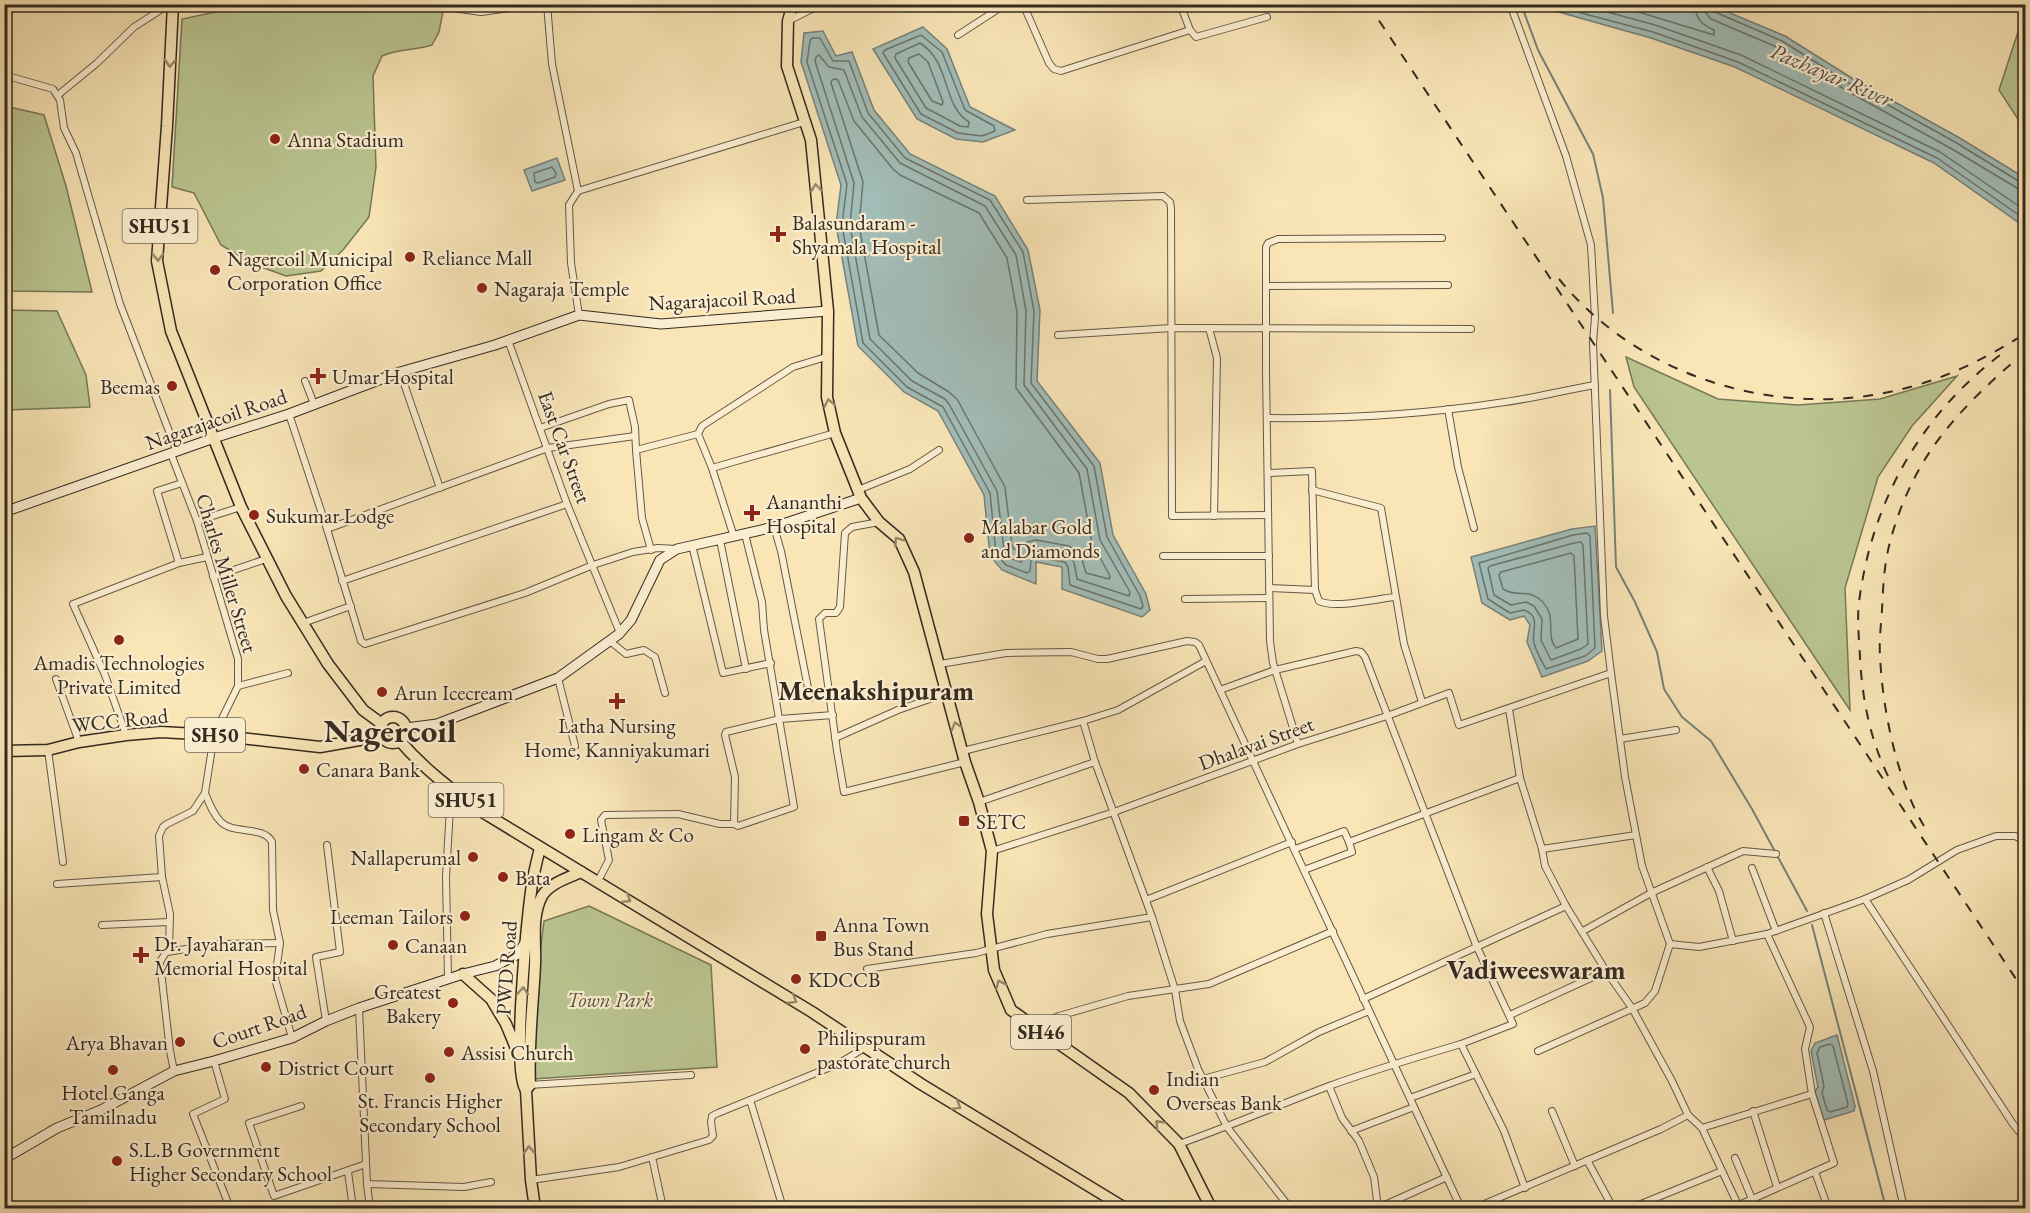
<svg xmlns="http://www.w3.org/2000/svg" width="2030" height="1213" font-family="'EB Garamond',serif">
	<rect width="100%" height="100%" fill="#f9e5b6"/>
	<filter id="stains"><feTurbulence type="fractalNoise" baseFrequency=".00333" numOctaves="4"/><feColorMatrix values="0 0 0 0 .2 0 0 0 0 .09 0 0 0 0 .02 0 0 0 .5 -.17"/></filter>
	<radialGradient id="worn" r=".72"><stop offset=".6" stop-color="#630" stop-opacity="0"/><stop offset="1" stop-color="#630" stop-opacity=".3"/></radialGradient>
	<g fill="#bac591" stroke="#777859" stroke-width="1.5">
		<path d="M253,5l149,-1 41,7 -4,21 -7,13c-19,6 -33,3 -50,11l-9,20 3,91 -7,50 -26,33 -22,21 -35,5 -33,-12 -32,-19 -27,-52 -22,-6 10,-168 38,-8 24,-1z"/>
		<polygon points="2025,24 2025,130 1999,90 2019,29"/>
		<polygon points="5,106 44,115 66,186 92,292 5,291 4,141 10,139"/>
		<polygon points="5,310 57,311 86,375 90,407 5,410 4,368 6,367 4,364"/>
		<polygon points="1626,357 1718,399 1798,405 1880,399 1957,376 1912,426 1878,477 1845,588 1850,710 1634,387"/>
		<polygon points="589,906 711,965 717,1067 533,1079 530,1034 544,921"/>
	</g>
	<g fill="#a2bdb8" stroke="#76827c" stroke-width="1.5">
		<polygon points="1549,5 1711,5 1785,36 1855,80 1958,137 2025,178 2025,227 1934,163 1735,67 1651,38 1552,10"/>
		<polygon points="923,27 947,49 970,107 1015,130 983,142 956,139 917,119 873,49"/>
		<polygon points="823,31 836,56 852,52 874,110 910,154 995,196 1028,250 1040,310 1037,381 1100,463 1113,535 1146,594 1150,610 1142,617 1062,589 1062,567 1036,562 1036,584 1002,570 990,556 984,495 938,411 904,392 858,346 836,225 841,185 801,62 804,33"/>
		<polygon points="557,158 565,180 532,191 524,170"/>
		<polygon points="1595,526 1602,651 1588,661 1542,677 1527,642 1530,625 1524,616 1510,620 1482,603 1471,557 1572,529"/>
		<polygon points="1837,1035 1855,1106 1854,1111 1824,1120 1815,1091 1818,1087 1811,1051 1815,1043"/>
	</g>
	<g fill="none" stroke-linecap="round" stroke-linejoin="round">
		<g stroke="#6b746c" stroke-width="1.5">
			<polyline points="1556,4 1581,13 1653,32 1738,62 1937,158 2026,220"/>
			<polyline points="1578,4 1655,25 1741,55 1940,152 2026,211"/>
			<path d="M1612,4l102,31v-5c-12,-5 -19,-12 -19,-26"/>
			<polyline points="1704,4 1705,12 1711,19 1779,48 1849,92 1952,149 2017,188 2026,190"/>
			<polyline points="1711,4 1715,12 1782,41 1852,85 1955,142 2020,182 2026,183"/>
			<polygon points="921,35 942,52 965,110 994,126 995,131 982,136 958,133 921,114 883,53 885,50"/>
			<polygon points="812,38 820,38 833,61 849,61 868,113 905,158 990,200 1023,252 1034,311 1031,383 1094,466 1107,537 1140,596 1143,606 1141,609 1070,585 1068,567 1065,562 1035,557 1031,561 1030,571 1027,573 1006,565 996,554 990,493 943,407 907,387 863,343 842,225 847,184 807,62 810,41"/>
			<path d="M920,43c31,19 22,63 49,79l-1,5 -8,-1 -34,-18 -31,-50 1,-4z"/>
			<polygon points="919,54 928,62 943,102 942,105 932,101 908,62 909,58"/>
			<polygon points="819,55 829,67 844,70 862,117 900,163 985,206 1016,255 1026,311 1024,385 1087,469 1100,540 1130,592 1129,596 1077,579 1074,562 1066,554 1035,549 1028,553 1021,562 1010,558 1004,550 997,491 949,404 945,399 912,381 870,339 850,225 854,183 815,61 816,57"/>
			<polygon points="835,79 838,80 854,121 893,169 900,175 979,213 1007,258 1017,312 1016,388 1079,473 1092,543 1110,576 1109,579 1086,573 1081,556 1069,546 1036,540 1027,542 1018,550 1014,549 1012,546 1005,487 957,399 949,392 918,373 879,335 859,225 863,182 831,83 832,80"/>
			<polygon points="552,167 556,173 555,177 538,183 535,182 534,173"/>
			<path d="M1587,533l3,3 5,112 -10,8 -39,13c-4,-7 -10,-18 -12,-26 -3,-13 8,-26 -10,-33l-14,3 -22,-14 -9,-36 94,-28z"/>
			<polygon points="1574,543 1581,542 1583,545 1588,644 1581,649 1551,660 1541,640 1542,619 1534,606 1526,602 1511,605 1494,595 1488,568 1490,566"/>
			<path d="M1571,553l3,3 4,83 -22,9c-12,-13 4,-34 -18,-50 -13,-9 -20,0 -35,-9l-4,-14 2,-3z"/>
			<polygon points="1830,1044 1833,1046 1848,1104 1847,1107 1830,1112 1827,1110 1822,1093 1824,1086 1817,1053 1820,1047"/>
		</g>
		<g stroke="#76827c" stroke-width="2">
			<polyline points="1521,4 1538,50 1593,154 1603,198 1613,313"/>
			<polyline points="1610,390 1616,567 1635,602 1657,652 1664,689 1682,717 1711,741 1752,809 1807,911"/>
			<polyline points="1812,925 1886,1208"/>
		</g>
		<g stroke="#655946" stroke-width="8">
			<g id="street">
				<polyline points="425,4 481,12 537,4"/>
				<polyline points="547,4 552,64 578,191"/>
				<polyline points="1023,4 1049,63 1054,69 1061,71 1190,30"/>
				<polyline points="1180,4 1190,30 1196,37 1267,17"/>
				<polyline points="1510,4 1566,156 1591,245 1595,317 1593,343 1604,616 1611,673 1625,777 1642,866 1670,944"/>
				<polyline points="788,21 822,4"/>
				<polyline points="958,35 1006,4"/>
				<polyline points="4,75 53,89 60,100 64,128 76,153 120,304 177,452"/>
				<polyline points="58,95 97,63 134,27 170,4"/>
				<polyline points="1027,200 1163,196 1170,202 1171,208 1172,516 1268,515"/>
				<polyline points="1267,286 1448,285"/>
				<polyline points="579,315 571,263 569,205 578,191 804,122"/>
				<polyline points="1209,328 1217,358 1214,516"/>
				<polyline points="1058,335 1172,328 1471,329"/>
				<polyline points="508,340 567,504 620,633"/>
				<polyline points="400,372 440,488"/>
				<polyline points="305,381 314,404"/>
				<polyline points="1448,409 1458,467 1474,528"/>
				<polyline points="289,414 327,529 361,641 365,644 525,593 593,565 633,552 658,548 677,549"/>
				<path d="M1267,418c79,1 160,-4 238,-16 30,-4 60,-12 90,-17"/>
				<polyline points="540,428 609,404 629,400 635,427 636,450 698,434"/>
				<polyline points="636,450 642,518 651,550"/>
				<polyline points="171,454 197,521 238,659 238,686 214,735 205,793 193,811 167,824 163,827 159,836 162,877 170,914 169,947 160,962 170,1051 174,1071"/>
				<polyline points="712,468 835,433"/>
				<path d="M1268,473l44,-2 3,119 4,11c16,8 57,-2 76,-4"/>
				<polyline points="858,490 910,469 939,450"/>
				<polyline points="1312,490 1381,508 1404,644 1422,702"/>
				<polyline points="197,521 241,507"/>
				<polyline points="879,522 852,527 845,533 840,607 836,613 825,613 819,619 837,751 844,792 965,762"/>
				<polyline points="774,527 781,551 810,698"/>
				<polyline points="327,529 548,448 635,436"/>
				<polyline points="745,534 762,602 764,630 794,807 738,826 734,824 735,777 725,735 726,732 780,719 833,715"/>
				<polyline points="734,537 712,468 698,434 702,426 793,367 826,357"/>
				<polyline points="720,540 746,669"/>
				<polyline points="692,545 723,673 771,663"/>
				<polyline points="1163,556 1269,556"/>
				<polyline points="179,563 157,491 182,483"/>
				<polyline points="213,577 266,559"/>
				<polyline points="342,581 567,504"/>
				<polyline points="1269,588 1315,590"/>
				<polyline points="1185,599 1269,598"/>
				<polyline points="303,623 351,606"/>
				<polyline points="611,642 626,654 644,650 655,657 665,693"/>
				<polyline points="2024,658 2026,658"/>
				<polyline points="940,664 1006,653 1071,652 1098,659 1107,659 1187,641 1195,642 1199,645 1461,1208"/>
				<polyline points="558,678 575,746"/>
				<polyline points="56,679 79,742"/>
				<polyline points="238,686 288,673"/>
				<polyline points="1220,690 1275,670 1356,651 1361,652 1365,657 1476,945 1513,1024 1461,1044 1504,1131 1525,1188"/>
				<polyline points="2023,712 2026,712"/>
				<polyline points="1083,721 1095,762 1152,917 1175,990 1180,1021 1198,1069 1227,1127 1290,1208"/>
				<polyline points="126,735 105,675 73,604 179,563 207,557"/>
				<polyline points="835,738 898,710 947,693"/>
				<polyline points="1620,739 1676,730"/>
				<polyline points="1298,744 1273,663 1270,641 1266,371 1266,247 1268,243 1278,239 1442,238"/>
				<polyline points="48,750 63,862"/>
				<polyline points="963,751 1083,721 1118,710 1206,661"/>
				<path d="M205,793c4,10 8,21 16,29 13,13 42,3 51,20l1,68 7,33 -5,36 17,59"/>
				<polyline points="979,802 1095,762"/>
				<polyline points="1295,849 1344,831 1349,842 1520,778"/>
				<polyline points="1542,849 1636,835"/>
				<polyline points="992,851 1114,812 1298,744 1387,716 1449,693 1459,725 1611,673"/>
				<polyline points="1707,867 1719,891 1733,941"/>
				<polyline points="1752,868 1776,931"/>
				<polyline points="1304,870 1352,852 1349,842"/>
				<polyline points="598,881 609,860 601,820 605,815 678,814 720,824 734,824"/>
				<polyline points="57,884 162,877"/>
				<polyline points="1865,899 2013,1124 2026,1140"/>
				<polyline points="1146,900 1292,842"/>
				<polyline points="1824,913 1873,1071 1904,1208"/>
				<polyline points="102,925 169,922"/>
				<polyline points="1583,931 1651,893 1743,851 1776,854"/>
				<polyline points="167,952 218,944 280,943"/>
				<polyline points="867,969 976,953 1047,934 1152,917"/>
				<polyline points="448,978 446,877 451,790"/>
				<polyline points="1363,999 1566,906"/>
				<polyline points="359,1008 367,1184 370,1208"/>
				<polyline points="1510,1015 1606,971"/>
				<polyline points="326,1021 316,957 340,952 327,845"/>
				<polyline points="1034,1027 1059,1016 1128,996 1209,984 1333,931"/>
				<polyline points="1538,1051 1645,1003 1655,991 1670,944 1699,947 1767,934 1865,899 1908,880 1957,850 1996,836 2015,836 2026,841"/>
				<polyline points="214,1061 225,1099 193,1114 230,1208"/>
				<polyline points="1203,1079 1265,1062 1319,1032 1369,1011"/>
				<polyline points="529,1085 691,1075"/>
				<polyline points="1329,1086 1342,1118 1359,1141 1374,1177 1378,1208"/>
				<polyline points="1410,1098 1476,1074"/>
				<polyline points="750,1100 783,1208"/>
				<polyline points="301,1106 249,1123 274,1196 366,1164"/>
				<polyline points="1552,1111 1575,1166"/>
				<polyline points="1753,1111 1777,1187"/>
				<polyline points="1688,1115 1702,1128 1738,1205"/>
				<polyline points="1702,1128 1812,1094 1805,1049 1810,1027 1767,934"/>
				<polyline points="1351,1131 1414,1107"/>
				<path d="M1179,1144c51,-18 100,-39 150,-58 44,-16 88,-29 132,-42"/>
				<polyline points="652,1157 663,1208"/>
				<polyline points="1735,1158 1752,1199 1754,1208"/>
				<polyline points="1587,1160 1613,1208"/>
				<polyline points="348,1172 353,1208"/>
				<polyline points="1815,1172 1828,1208"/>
				<polyline points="531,1180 619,1167 709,1140 713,1136 711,1122 712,1116 718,1113 838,1064 866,1047"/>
				<polyline points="367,1184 464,1187 491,1182"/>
				<polyline points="1378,1208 1447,1177"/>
				<polyline points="1475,1208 1661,1129 1688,1115 1672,1081 1632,1008 1606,971 1566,906 1545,866 1542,849 1520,778 1509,709"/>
				<polyline points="1631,1208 1722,1171"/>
				<polyline points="1732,1208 1834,1163 1812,1094"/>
			</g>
		</g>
		<g stroke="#342a21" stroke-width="11">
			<g id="secondary">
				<polyline points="4,512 214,438 289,414 400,372 495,345 579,315 661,324 828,311"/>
				<polyline points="406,728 437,724 558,678 619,634 631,620 660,560 677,549 774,527 861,498"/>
				<polyline points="4,1159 57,1128 101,1110 174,1071 214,1061 292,1038 326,1021 359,1008 463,974 495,966 518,954 525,943"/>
			</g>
		</g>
		<g stroke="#342a21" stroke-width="13">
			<g id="primary">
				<polyline points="173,4 167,126 157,261 171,331 241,507 286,596 328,664 363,710 382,724"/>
				<polyline points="793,4 788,21 787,66 811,140 828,311 827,397 835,433 861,498 879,522 899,539 914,572 965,762 979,802 992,851 987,914 994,970 1011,1010 1129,1093 1179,1144 1211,1208"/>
				<circle cx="393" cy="730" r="13"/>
				<path d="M400,741c25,29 53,50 84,72l328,199 109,72 204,124"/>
				<polyline points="4,751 48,750 79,742 126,735 161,732 214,735 320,747 382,736"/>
				<polyline points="463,974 491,999 506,1024 518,1053"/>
				<path d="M526,1090c-15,-15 2,-177 6,-206 2,-12 5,-24 8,-36"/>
				<path d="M535,1208l-4,-28 -5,-90 4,-5c-2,-40 3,-80 5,-120 1,-23 -4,-48 7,-69 8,-13 26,-18 39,-24"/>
			</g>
		</g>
		<use href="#street" stroke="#fbeed0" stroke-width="6"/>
		<use href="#secondary" stroke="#fbeed0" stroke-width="9"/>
		<use href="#primary" stroke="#f9e5b6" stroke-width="10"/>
		<g stroke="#342a21" stroke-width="2" stroke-dasharray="10 10" stroke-linecap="butt">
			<polyline points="1368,4 2026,994"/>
			<path d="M1559,279c82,101 226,143 351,108 41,-11 80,-31 116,-54"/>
			<path d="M1888,776c-18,-37 -26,-78 -28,-119 -1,-18 -3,-37 -1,-55 13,-100 60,-185 141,-247"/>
			<path d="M1924,826c-27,-44 -42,-119 -44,-171 -1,-15 1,-30 2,-45 1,-21 2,-44 7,-64 8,-33 23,-68 42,-96 26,-38 60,-69 95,-99"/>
		</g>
	</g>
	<defs><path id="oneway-chevron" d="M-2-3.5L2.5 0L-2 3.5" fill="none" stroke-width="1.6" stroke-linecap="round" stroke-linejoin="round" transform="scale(1.5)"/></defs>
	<g stroke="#96886c">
		<use href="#oneway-chevron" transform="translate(170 63) rotate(93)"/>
		<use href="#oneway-chevron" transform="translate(816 188) rotate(-95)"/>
		<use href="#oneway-chevron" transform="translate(158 257) rotate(89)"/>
		<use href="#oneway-chevron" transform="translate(829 403) rotate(-101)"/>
		<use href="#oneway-chevron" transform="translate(898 541) rotate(-126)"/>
		<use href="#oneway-chevron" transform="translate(956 726) rotate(-106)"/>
		<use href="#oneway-chevron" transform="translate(627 899) rotate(32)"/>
		<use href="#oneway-chevron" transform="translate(1000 984) rotate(-113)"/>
		<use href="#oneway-chevron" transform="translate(523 991) rotate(-86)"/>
		<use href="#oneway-chevron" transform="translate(793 1000) rotate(31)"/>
		<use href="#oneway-chevron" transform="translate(957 1106) rotate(31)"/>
		<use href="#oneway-chevron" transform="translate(1159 1124) rotate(-134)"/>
		<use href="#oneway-chevron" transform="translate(529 1150) rotate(-93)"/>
	</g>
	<g fill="#8f2418" stroke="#fbeed0" stroke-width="2">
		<circle cx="275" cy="139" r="6"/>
		<path d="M775 225h6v6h6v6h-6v6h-6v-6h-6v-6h6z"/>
		<circle cx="410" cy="257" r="6"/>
		<circle cx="215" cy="270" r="6"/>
		<circle cx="482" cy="288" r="6"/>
		<path d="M315 367h6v6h6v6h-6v6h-6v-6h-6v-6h6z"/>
		<circle cx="172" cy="386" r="6"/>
		<path d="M749 504h6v6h6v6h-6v6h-6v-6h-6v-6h6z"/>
		<circle cx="254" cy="515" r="6"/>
		<circle cx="969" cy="538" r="6"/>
		<circle cx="119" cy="640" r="6"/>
		<circle cx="382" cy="692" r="6"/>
		<path d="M614 692h6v6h6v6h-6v6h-6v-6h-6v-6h6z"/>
		<circle cx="304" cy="769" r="6"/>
		<rect x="958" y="815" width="12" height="12" rx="3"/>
		<circle cx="570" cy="834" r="6"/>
		<circle cx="473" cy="857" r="6"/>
		<circle cx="503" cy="877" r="6"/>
		<circle cx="465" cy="916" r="6"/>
		<rect x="815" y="930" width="12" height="12" rx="3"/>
		<circle cx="393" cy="945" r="6"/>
		<path d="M138 946h6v6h6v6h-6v6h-6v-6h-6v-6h6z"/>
		<circle cx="796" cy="979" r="6"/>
		<circle cx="453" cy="1003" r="6"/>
		<circle cx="180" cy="1042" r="6"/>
		<circle cx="805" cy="1049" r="6"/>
		<circle cx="449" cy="1052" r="6"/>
		<circle cx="266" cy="1067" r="6"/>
		<circle cx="113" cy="1070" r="6"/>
		<circle cx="430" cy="1078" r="6"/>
		<circle cx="1154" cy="1090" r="6"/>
		<circle cx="117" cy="1161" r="6"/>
	</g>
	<g text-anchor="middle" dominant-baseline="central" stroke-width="4.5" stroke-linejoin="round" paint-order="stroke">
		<g fill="#fbeed0" stroke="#706556" stroke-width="1.5">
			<rect x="122.5" y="209" width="75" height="34" rx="4.5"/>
			<rect x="185" y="718" width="60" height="34" rx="4.5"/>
			<rect x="428.5" y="783" width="75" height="34" rx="4.5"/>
			<rect x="1011" y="1015" width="60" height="34" rx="4.5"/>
		</g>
		<g font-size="20" font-weight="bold" fill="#342a21">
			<text x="160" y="226">SHU51</text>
			<text x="215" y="735">SH50</text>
			<text x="466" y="800">SHU51</text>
			<text x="1041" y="1032">SH46</text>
		</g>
		<g font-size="21" fill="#342a21" stroke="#fbeed0" text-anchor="start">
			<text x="287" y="139">Anna Stadium</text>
			<text x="792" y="222">Balasundaram -<tspan x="792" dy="24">Shyamala Hospital</tspan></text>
			<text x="422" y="257">Reliance Mall</text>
			<text x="227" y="258">Nagercoil Municipal<tspan x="227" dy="24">Corporation Office</tspan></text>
			<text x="494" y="288">Nagaraja Temple</text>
			<text x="332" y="376">Umar Hospital</text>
			<text x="160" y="386" text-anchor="end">Beemas</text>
			<text x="766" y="501">Aananthi<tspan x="766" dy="24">Hospital</tspan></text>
			<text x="266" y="515">Sukumar Lodge</text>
			<text x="981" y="526">Malabar Gold<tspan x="981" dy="24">and Diamonds</tspan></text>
			<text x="119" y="662" text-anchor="middle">Amadis Technologies<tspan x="119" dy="24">Private Limited</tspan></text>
			<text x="394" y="692">Arun Icecream</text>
			<text x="617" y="725" text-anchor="middle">Latha Nursing<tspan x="617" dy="24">Home, Kanniyakumari</tspan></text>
			<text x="316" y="769">Canara Bank</text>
			<text x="976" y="821">SETC</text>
			<text x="582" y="834">Lingam &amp; Co</text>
			<text x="461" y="857" text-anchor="end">Nallaperumal</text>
			<text x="515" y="877">Bata</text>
			<text x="453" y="916" text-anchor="end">Leeman Tailors</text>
			<text x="833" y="924">Anna Town<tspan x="833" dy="24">Bus Stand</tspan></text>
			<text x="154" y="943">Dr. Jayaharan<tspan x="154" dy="24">Memorial Hospital</tspan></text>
			<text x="405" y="945">Canaan</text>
			<text x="808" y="979">KDCCB</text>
			<text x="441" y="991" text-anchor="end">Greatest<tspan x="441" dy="24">Bakery</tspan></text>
			<text x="817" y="1037">Philipspuram<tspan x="817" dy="24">pastorate church</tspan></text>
			<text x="168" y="1042" text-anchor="end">Arya Bhavan</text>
			<text x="461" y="1052">Assisi Church</text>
			<text x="278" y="1067">District Court</text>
			<text x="1166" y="1078">Indian<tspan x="1166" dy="24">Overseas Bank</tspan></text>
			<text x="113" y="1092" text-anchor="middle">Hotel Ganga<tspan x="113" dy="24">Tamilnadu</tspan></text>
			<text x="430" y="1100" text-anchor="middle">St. Francis Higher<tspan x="430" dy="24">Secondary School</tspan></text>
			<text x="129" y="1149">S.L.B Government<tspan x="129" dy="24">Higher Secondary School</tspan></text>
		</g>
		<g font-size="21" fill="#342a21" stroke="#fbeed0">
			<text transform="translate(722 299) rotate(-3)">Nagarajacoil Road</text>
			<text transform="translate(216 419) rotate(-19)">Nagarajacoil Road</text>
			<text transform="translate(565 447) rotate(70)">East Car Street</text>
			<text transform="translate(227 573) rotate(73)">Charles Miller Street</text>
			<text transform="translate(120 720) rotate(-6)">WCC Road</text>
			<text transform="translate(1256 743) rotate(-20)">Dhalavai Street</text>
			<text transform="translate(506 968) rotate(-86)">PWD Road</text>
			<text transform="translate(259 1026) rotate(-19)">Court Road</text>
		</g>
		<g font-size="21" font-style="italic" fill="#56513d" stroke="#fbeed0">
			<text x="610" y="999">Town Park</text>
		</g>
		<g font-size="22" font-style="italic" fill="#504f47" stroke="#fbeed0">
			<text transform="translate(1832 75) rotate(23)">Pazhayar River</text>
		</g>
		<g font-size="27" font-weight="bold" fill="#342a21" stroke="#fbeed0">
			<text x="876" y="690">Meenakshipuram</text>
			<text x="1536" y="969">Vadiweeswaram</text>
		</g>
		<g font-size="33" font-weight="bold" fill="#342a21" stroke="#fbeed0">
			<text x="390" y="730">Nagercoil</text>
		</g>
	</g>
	<rect width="2030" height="1213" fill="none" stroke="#f9e5b6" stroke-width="24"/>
	<rect x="6" y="6" width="2018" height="1201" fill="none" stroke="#342a21" stroke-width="3"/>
	<rect x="12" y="12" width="2006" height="1189" fill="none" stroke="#342a21" stroke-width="1.5"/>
	<rect width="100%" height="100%" filter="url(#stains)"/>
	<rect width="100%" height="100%" fill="url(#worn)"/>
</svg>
